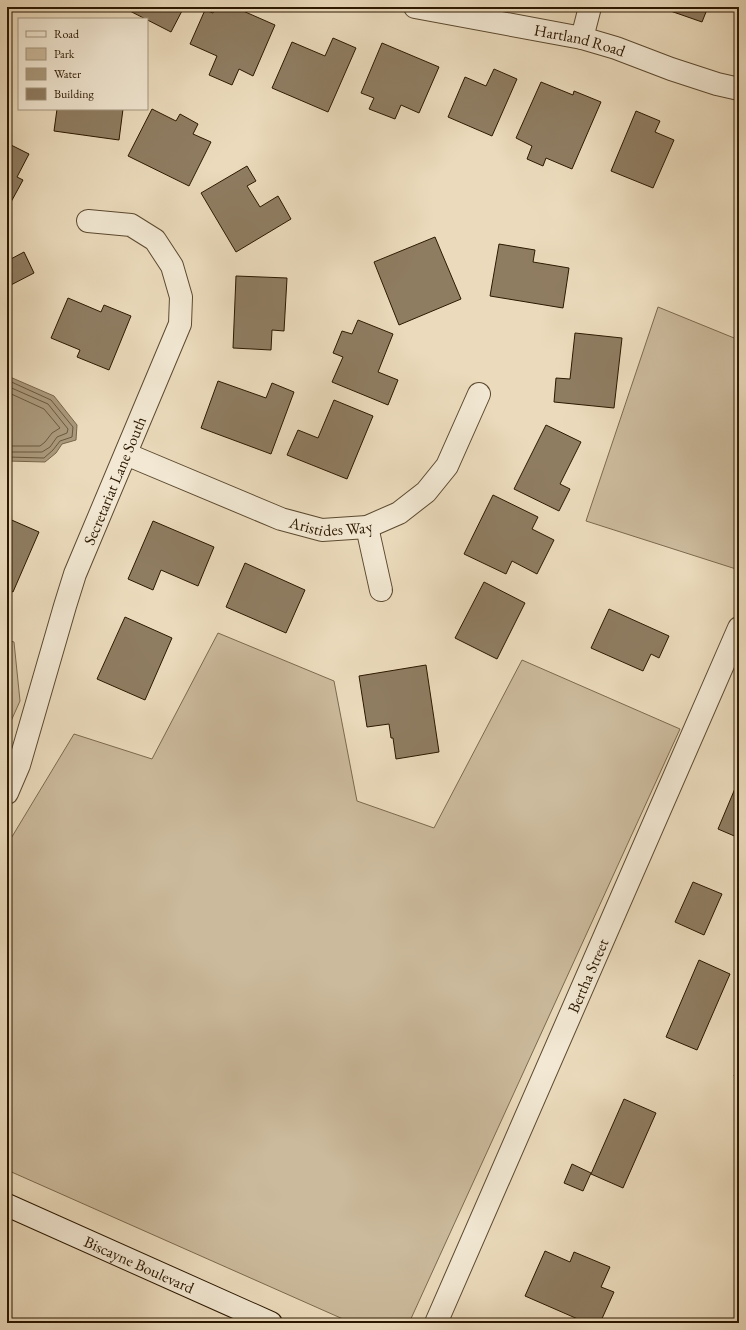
<svg xmlns="http://www.w3.org/2000/svg" width="746" height="1330" font-family="'EB Garamond',serif">
	<rect width="100%" height="100%" fill="#ebdbbc"/>
	<filter id="stains"><feTurbulence type="fractalNoise" baseFrequency=".005" numOctaves="4"/><feColorMatrix values="0 0 0 0 .2 0 0 0 0 .09 0 0 0 0 .02 0 0 0 .5 -.17"/></filter>
	<radialGradient id="worn" r=".72"><stop offset=".6" stop-color="#630" stop-opacity="0"/><stop offset="1" stop-color="#630" stop-opacity=".3"/></radialGradient>
	<g fill="#cbba9c" stroke="#7c694e">
		<polygon points="658,307 739,340 739,568 736,569 586,521"/>
		<polygon points="218,633 334,681 357,801 434,828 522,660 680,729 409,1323 352,1323 7,1170 7,845 74,734 152,759"/>
		<polygon points="7,640 14,642 20,701 7,730"/>
	</g>
	<polygon fill="#aa997c" stroke="#78654a" points="7,374 10,377 54,396 77,425 76,440 62,444 56,453 45,462 7,461"/>
	<g fill="none" stroke-linecap="round" stroke-linejoin="round">
		<g stroke="#6b583e" stroke-width="1">
			<polyline points="7,380 51,400 73,427 72,437 60,441 53,450 44,458 7,457"/>
			<polyline points="7,386 48,404 68,429 67,433 57,437 50,447 42,452 7,452"/>
			<polyline points="7,392 44,409 60,428 52,433 45,442 40,446 7,446"/>
		</g>
	</g>
	<g fill="#8f7d62" stroke="#2c1800">
		<polygon points="125,7 184,7 171,32 124,8"/>
		<polygon points="216,7 234,7 275,25 253,76 239,69 232,85 209,75 217,56 190,44 205,10 213,13"/>
		<polygon points="659,7 708,7 702,22"/>
		<polygon points="333,38 356,48 328,112 272,88 292,42 325,56"/>
		<polygon points="382,43 439,67 419,113 401,105 395,119 369,109 374,98 361,93"/>
		<polygon points="494,69 517,79 492,136 448,117 465,77 486,86"/>
		<polygon points="541,82 573,95 574,91 601,102 572,169 546,158 543,166 527,159 532,146 516,138"/>
		<polygon points="57,109 123,109 119,140 54,131"/>
		<polygon points="152,109 176,121 180,114 198,124 193,134 211,142 189,186 128,156"/>
		<polygon points="636,111 660,121 655,132 674,140 653,188 611,171"/>
		<polygon points="7,143 29,154 17,177 23,180 11,202 7,200"/>
		<polygon points="247,166 256,181 247,186 260,207 278,196 291,219 236,252 201,193"/>
		<polygon points="435,237 461,299 399,325 374,262"/>
		<polygon points="499,244 535,250 533,262 569,268 563,308 490,296"/>
		<polygon points="24,252 34,273 7,287 7,256 9,260"/>
		<polygon points="236,276 287,278 284,331 272,330 271,350 233,348"/>
		<polygon points="68,298 101,312 104,305 131,316 109,370 77,357 80,350 51,338"/>
		<polygon points="358,320 393,334 378,372 398,380 388,405 332,382 343,357 333,353 342,331 352,334"/>
		<polygon points="575,333 622,338 614,408 554,402 556,378 570,379"/>
		<polygon points="218,381 266,398 272,383 294,392 271,454 201,428"/>
		<polygon points="334,400 373,416 347,479 287,455 298,430 318,438"/>
		<polygon points="546,425 581,442 560,484 570,489 559,511 514,489"/>
		<polygon points="493,495 538,517 532,529 554,540 537,574 512,561 506,574 464,554"/>
		<polygon points="7,518 39,532 13,592 7,589"/>
		<polygon points="153,521 214,547 198,586 161,570 153,590 128,579"/>
		<polygon points="245,563 305,590 286,633 226,607"/>
		<polygon points="484,582 525,603 497,659 455,638"/>
		<polygon points="609,609 669,636 659,658 651,654 643,671 591,648"/>
		<polygon points="125,617 172,638 145,700 97,679"/>
		<polygon points="426,665 439,752 396,759 393,738 391,738 389,724 367,727 359,676"/>
		<polygon points="739,779 739,838 718,829"/>
		<polygon points="693,882 722,894 704,935 675,922"/>
		<polygon points="699,960 730,974 697,1050 666,1037"/>
		<polygon points="739,1065 739,1078 734,1076"/>
		<polygon points="624,1099 656,1113 623,1188 591,1174"/>
		<polygon points="572,1164 591,1173 583,1191 564,1183"/>
		<polygon points="545,1251 570,1262 574,1252 610,1267 601,1287 614,1292 600,1323 587,1323 525,1296"/>
	</g>
	<g fill="none" stroke-linecap="round" stroke-linejoin="round">
		<g stroke="#5c492f" stroke-width="24">
			<g id="street">
				<path id="s1" d="M415,7l167,31 34,10 55,21 46,15 22,5"/>
				<polyline points="582,38 590,7"/>
				<path id="s2" d="M126,454l155,65 41,11 45,-3 32,-14 27,-21 21,-26 32,-72"/>
				<polyline points="367,527 381,590"/>
				<path id="s3" d="M7,793l12,-28 46,-159 10,-32 105,-250 1,-27 -9,-31 -17,-26 -24,-15 -43,-4"/>
				<path id="s4" d="M436,1323l303,-695"/>
			</g>
		</g>
		<g stroke="#2c1800" stroke-width="24">
			<g id="secondary">
				<path id="s5" d="M7,1205l264,118"/>
			</g>
		</g>
		<use href="#street" stroke="#f2e8d3" stroke-width="22"/>
		<use href="#secondary" stroke="#f2e8d3" stroke-width="22"/>
	</g>
	<g text-anchor="middle" dominant-baseline="central" stroke-width="3" stroke-linejoin="round" paint-order="stroke">
		<g font-size="16" fill="#2c1800" stroke="#f2e8d3">
			<text stroke="none"><textPath href="#s1" startOffset="168">Hartland Road</textPath></text>
			<text stroke="none"><textPath href="#s3" startOffset="331">Secretariat Lane South</textPath></text>
			<text stroke="none"><textPath href="#s2" startOffset="219">Aristides Way</textPath></text>
			<text stroke="none"><textPath href="#s4" startOffset="379">Bertha Street</textPath></text>
			<text stroke="none"><textPath href="#s5" startOffset="145">Biscayne Boulevard</textPath></text>
		</g>
	</g>
	<rect width="746" height="1330" fill="none" stroke="#ebdbbc" stroke-width="24"/>
	<rect x="8" y="8" width="730" height="1314" fill="none" stroke="#2c1800" stroke-width="2"/>
	<rect x="12" y="12" width="722" height="1306" fill="none" stroke="#2c1800"/>
	<rect x="18" y="18" width="130" height="92" fill="#f2e8d3" stroke="#a3957f"/>
	<rect x="26" y="31" width="20" height="6" fill="#f2e8d3" stroke="#a3957f"/>
	<text x="54" y="38" font-size="12" fill="#2c1800">Road</text>
	<rect x="26" y="48" width="20" height="12" fill="#cbba9c" stroke="#a3957f"/>
	<text x="54" y="58" font-size="12" fill="#2c1800">Park</text>
	<rect x="26" y="68" width="20" height="12" fill="#aa997c" stroke="#a3957f"/>
	<text x="54" y="78" font-size="12" fill="#2c1800">Water</text>
	<rect x="26" y="88" width="20" height="12" fill="#8f7d62" stroke="#a3957f"/>
	<text x="54" y="98" font-size="12" fill="#2c1800">Building</text>
	<rect width="100%" height="100%" filter="url(#stains)"/>
	<rect width="100%" height="100%" fill="url(#worn)"/>
</svg>
